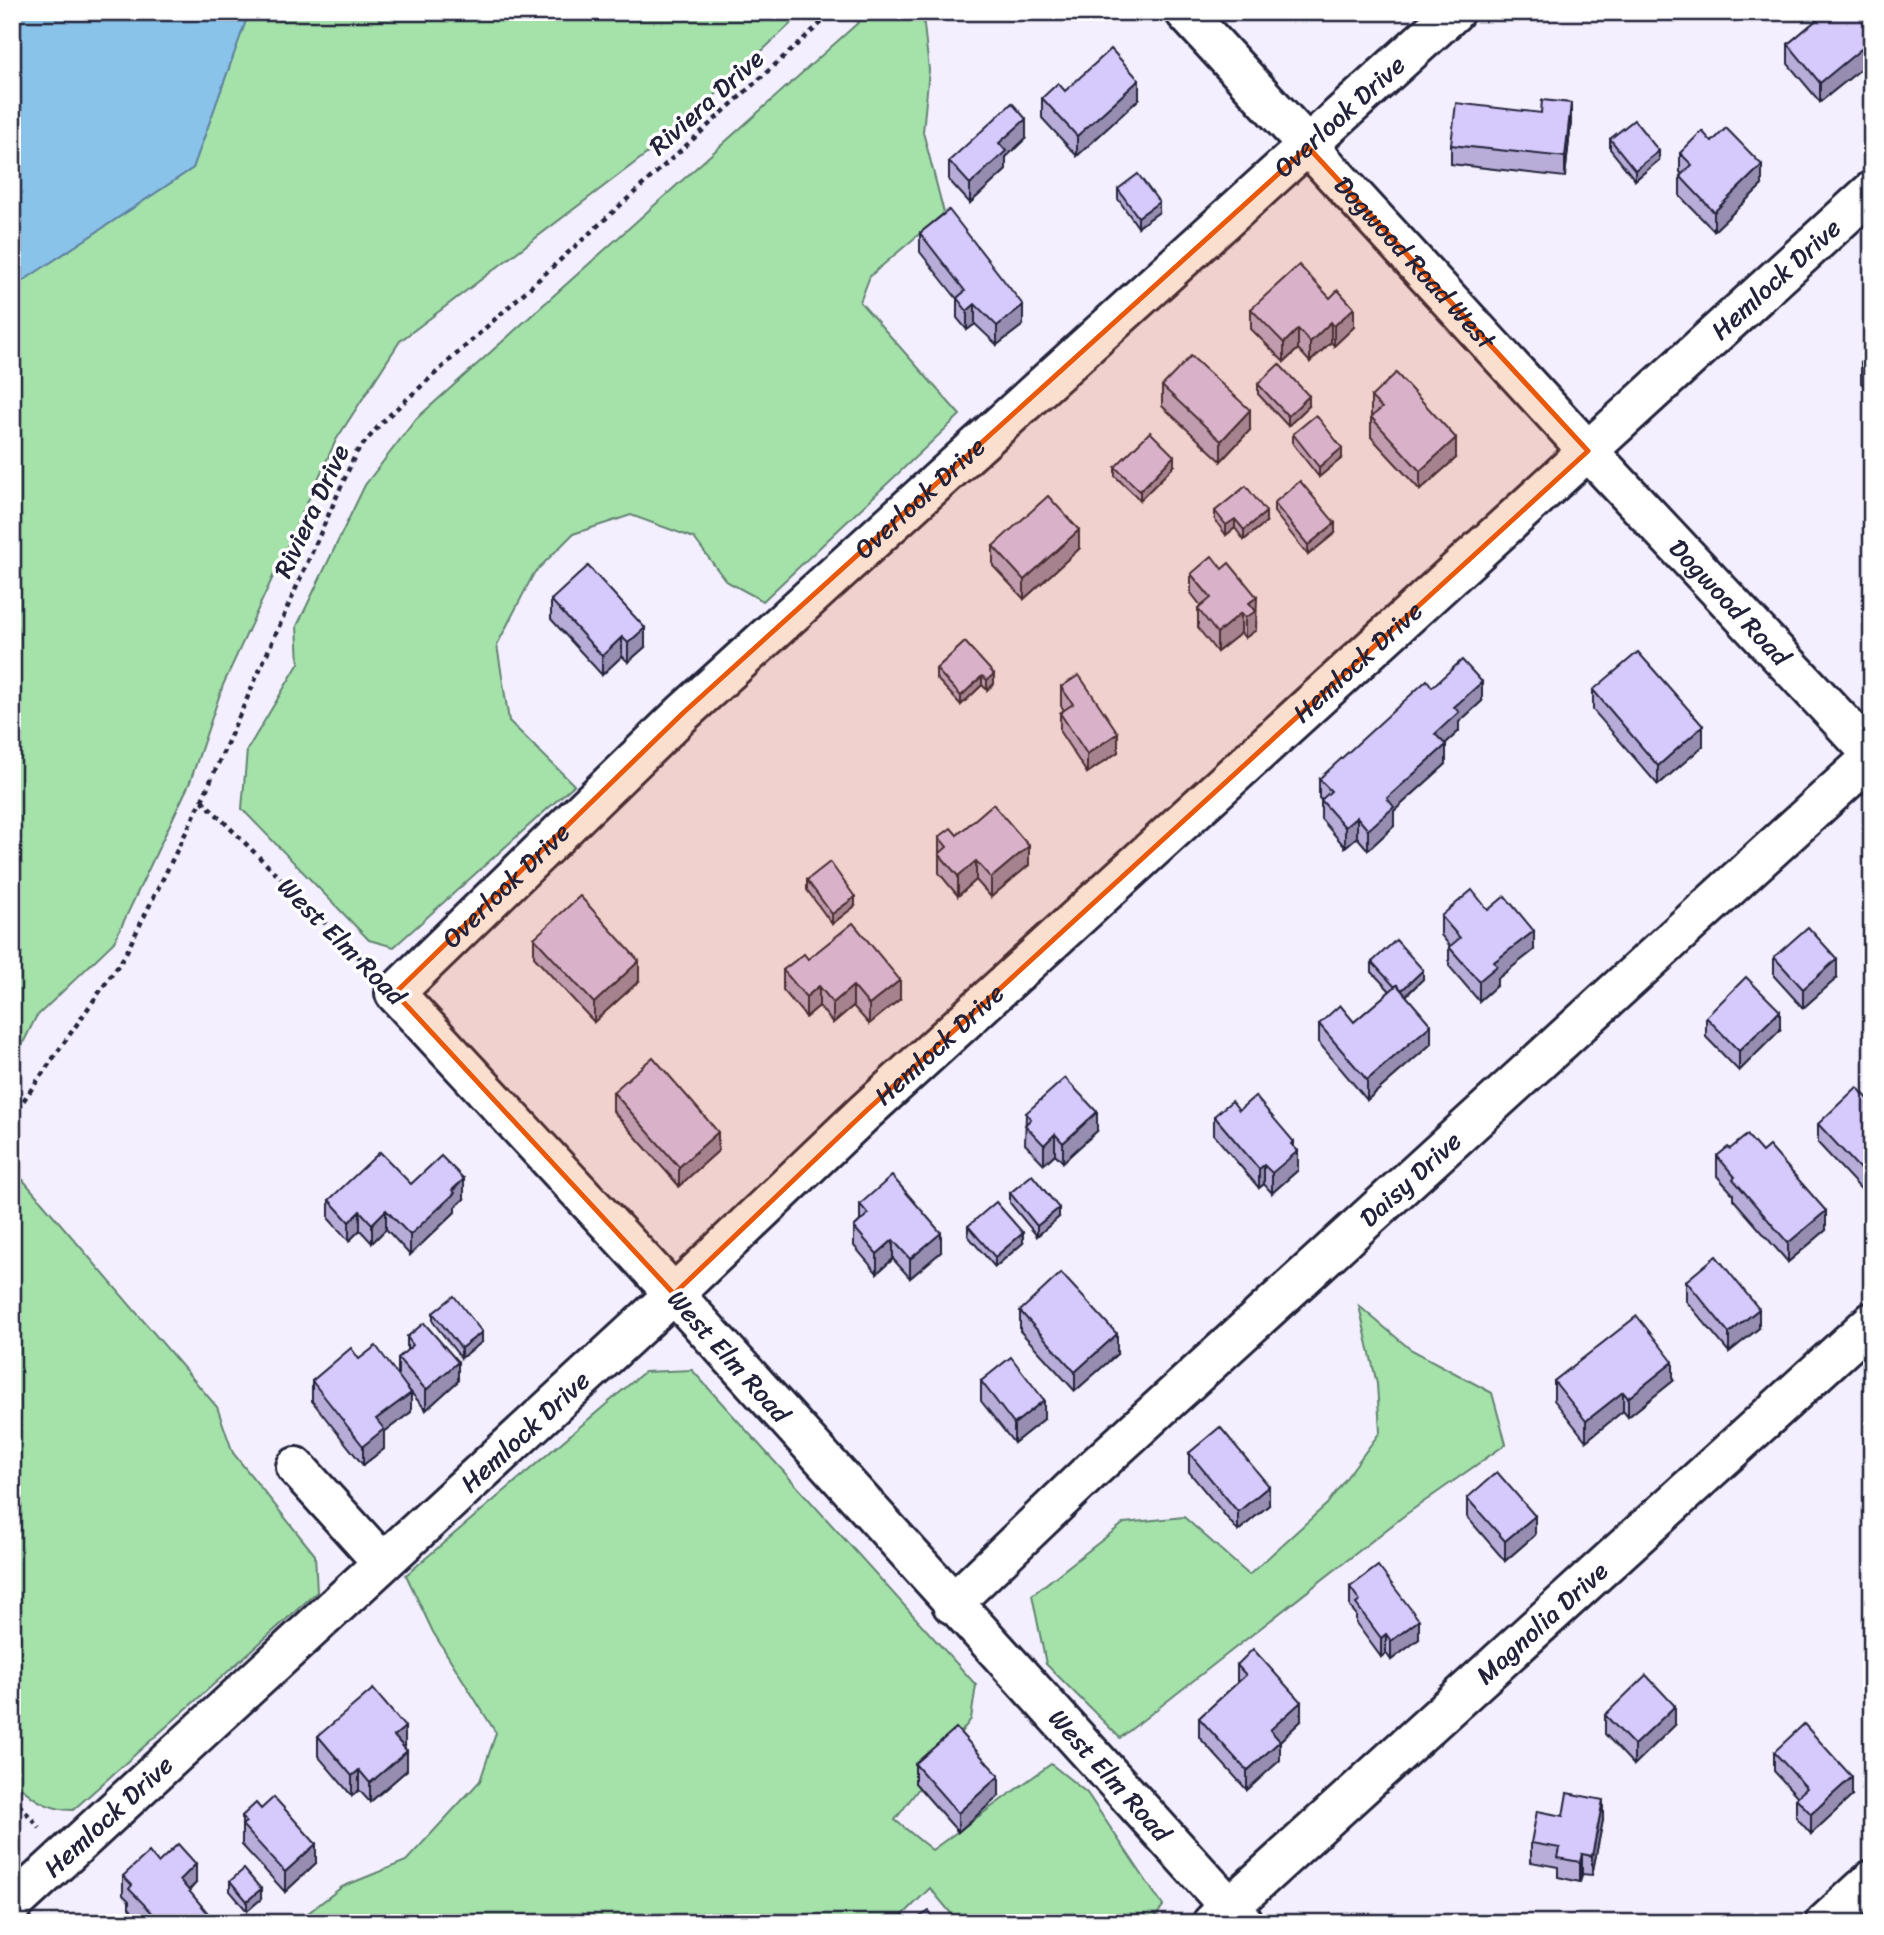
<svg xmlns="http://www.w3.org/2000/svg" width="1884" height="1935" font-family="Sriracha,sans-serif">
	<rect width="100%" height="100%" fill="#f3effe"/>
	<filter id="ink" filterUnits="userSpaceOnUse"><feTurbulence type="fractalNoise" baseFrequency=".0143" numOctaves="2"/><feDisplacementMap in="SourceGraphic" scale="14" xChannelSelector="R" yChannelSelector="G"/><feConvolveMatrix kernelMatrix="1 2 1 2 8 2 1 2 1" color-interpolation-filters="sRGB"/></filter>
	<g filter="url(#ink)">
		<g fill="#a4e2aa" stroke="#638272" stroke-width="2">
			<polygon points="249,12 803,12 678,130 400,341 336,440 223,685 190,782 114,942 36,1017 12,1065 12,288 193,168"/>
			<polygon points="870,12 926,12 923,16 929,70 923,132 944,213 870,276 860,302 960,415 763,601 726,581 694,538 631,515 573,534 534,573 497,645 509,721 574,785 394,947 369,940 242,809 247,750 299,663 297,626 365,485 416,419"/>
			<path d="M12,1167l205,240 16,46 82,102 2,37 -244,218c-26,0 -44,-13 -61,-32z"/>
			<polygon points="1359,1306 1410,1349 1492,1393 1506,1444 1405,1515 1120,1738 1046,1664 1032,1595 1124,1523 1184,1517 1249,1575 1327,1504 1380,1432 1377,1384"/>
			<polygon points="692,1370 976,1685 971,1719 895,1820 932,1850 1051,1764 1087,1793 1163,1906 1151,1923 959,1923 930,1888 895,1923 295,1923 342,1887 406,1861 480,1781 496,1733 433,1632 406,1575 644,1372"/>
		</g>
		<polygon fill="#8ac3e9" stroke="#6083a3" stroke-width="2" points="12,12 249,12 193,168 12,288"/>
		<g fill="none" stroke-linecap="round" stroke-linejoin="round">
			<g stroke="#22223b" stroke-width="44">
				<g id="minor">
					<path id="s1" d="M1185,12l403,439 284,303"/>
					<polyline points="296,1467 382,1562"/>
					<path id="s2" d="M952,1604l140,-134 780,-713"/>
					<path id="s3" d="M12,1905l662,-611 191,-182 1007,-921"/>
					<path id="s4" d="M1212,1923l660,-601"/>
					<path id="s5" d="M1244,1923l-570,-629 -279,-301 288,-280 771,-701"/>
					<polyline points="1825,1923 1872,1880"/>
				</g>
			</g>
			<g stroke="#22223b" stroke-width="4.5" stroke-dasharray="5 5" stroke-linecap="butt">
				<polyline points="202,800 369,967"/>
				<polyline points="12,1117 124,957 202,800 356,453 383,421 833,12"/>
				<polyline points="12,1797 40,1828"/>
			</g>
			<use href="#minor" stroke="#fff" stroke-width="38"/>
		</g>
		<g fill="#b8add8" stroke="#22223b" stroke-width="2">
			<polygon points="1826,12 1872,12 1872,60 1820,102 1788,64 1788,44"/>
			<polygon points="1065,91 1139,99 1077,156 1042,118 1042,98"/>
			<polygon points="1541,113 1571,122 1565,177 1451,164 1451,145"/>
			<polygon points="1026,138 1006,157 1006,170 970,203 949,180 949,161"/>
			<polygon points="1610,139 1659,160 1635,180 1610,149"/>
			<polygon points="1712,142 1762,185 1714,231 1680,196 1680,176 1682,174 1680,172 1680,153"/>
			<polygon points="1118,189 1159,212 1138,227 1118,199"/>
			<polygon points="920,233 1023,325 997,345 975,324 967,330 957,318 957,299 920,252"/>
			<polygon points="1251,309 1354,327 1334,346 1331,342 1310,362 1298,349 1284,362 1251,329"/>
			<polygon points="1872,352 1872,393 1861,383 1861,363"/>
			<polygon points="1258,384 1309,406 1288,426 1258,394"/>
			<polygon points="1162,386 1250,430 1221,461 1162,406"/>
			<polygon points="1371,397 1456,458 1420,490 1371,437"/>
			<polygon points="1293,434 1342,458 1319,477 1293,444"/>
			<polygon points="1174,466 1140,500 1115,476 1115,467"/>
			<polygon points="1274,503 1335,533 1308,555 1274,512"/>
			<polygon points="1215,511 1266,522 1244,540 1235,528 1226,535 1215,520"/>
			<polygon points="993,546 1079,549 1024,599 993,566"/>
			<polygon points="1191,574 1257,617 1256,618 1256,630 1245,638 1241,633 1217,652 1198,628 1198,609 1201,606 1191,593"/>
			<polygon points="551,600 645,647 628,662 622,656 602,675 551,619"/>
			<polygon points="965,642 994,684 987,690 982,685 961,705 936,678 936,669"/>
			<polygon points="1061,687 1118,752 1087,773 1060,732 1060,713 1064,710 1061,706"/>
			<polygon points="1432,687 1482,701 1459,722 1459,731 1445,744 1446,764 1394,811 1394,826 1368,850 1357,837 1345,847 1321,819 1321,800 1319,798 1319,779"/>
			<polygon points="1593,690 1703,746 1658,785 1593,710"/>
			<polygon points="957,835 1029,865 991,897 976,880 958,896 939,873 939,837"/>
			<polygon points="807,880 855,906 832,924 807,890"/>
			<polygon points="1488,910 1534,950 1497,979 1497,985 1479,1001 1449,966 1449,947 1450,946 1441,935 1441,916"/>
			<polygon points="534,938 639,981 594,1022 534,957"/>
			<polygon points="1774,957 1837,978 1803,1008 1774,976"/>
			<polygon points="808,959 900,999 869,1024 853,1006 833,1023 819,1006 806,1017 783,990 783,970"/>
			<polygon points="1372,962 1423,979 1406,996 1431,1044 1367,1100 1319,1043 1319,1024 1354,1022 1390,991 1372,972"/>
			<polygon points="1706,1017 1780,1030 1739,1071 1706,1037"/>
			<polygon points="613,1092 718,1151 679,1186 613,1111"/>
			<polygon points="1872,1103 1872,1201 1818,1143 1818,1124"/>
			<polygon points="1239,1110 1294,1147 1298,1170 1272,1193 1264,1184 1259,1188 1214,1135 1214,1116"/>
			<polygon points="1026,1113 1097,1131 1063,1162 1055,1154 1044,1164 1025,1144"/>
			<polygon points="1717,1156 1826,1230 1788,1262 1733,1199 1733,1194 1717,1176"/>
			<polygon points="411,1184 464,1199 455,1207 455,1212 410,1255 386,1229 372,1243 360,1230 349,1241 329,1219 329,1200"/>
			<polygon points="1010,1193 1059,1217 1037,1236 1010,1203"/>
			<polygon points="860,1204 941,1252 910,1278 893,1259 877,1273 854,1246 854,1227 860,1221"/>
			<polygon points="968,1226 1023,1243 995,1267 968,1236"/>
			<polygon points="1686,1281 1759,1328 1729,1352 1686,1301"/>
			<polygon points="1020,1311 1117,1354 1075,1391 1020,1331"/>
			<polygon points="433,1313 482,1342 461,1358 433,1322"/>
			<polygon points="407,1337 458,1381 426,1410 408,1389 411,1412 384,1432 384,1449 363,1465 312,1401 312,1381 359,1359 398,1376 398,1358 407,1351"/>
			<polygon points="981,1381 1044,1419 1014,1443 981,1401"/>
			<polygon points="1554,1381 1673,1381 1628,1417 1623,1411 1586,1441 1554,1400"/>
			<polygon points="1189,1453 1269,1505 1238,1531 1189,1472"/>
			<polygon points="1467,1498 1535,1535 1505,1561 1467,1517"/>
			<polygon points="1350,1587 1419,1639 1391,1660 1386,1653 1381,1657 1356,1623 1356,1614 1350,1607"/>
			<polygon points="1237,1665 1301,1721 1280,1741 1280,1760 1247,1790 1199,1737 1199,1718 1237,1683"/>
			<polygon points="1605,1715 1675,1725 1634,1765 1605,1734"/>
			<polygon points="318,1736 405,1746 404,1748 407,1770 370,1802 359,1790 352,1796 318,1756"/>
			<polygon points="1774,1752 1852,1796 1811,1834 1796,1817 1796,1798 1798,1797 1774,1771"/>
			<polygon points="915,1764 999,1796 958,1832 915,1783"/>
			<polygon points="261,1809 316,1863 285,1892 242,1845 242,1816"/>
			<polygon points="1563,1816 1603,1820 1592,1875 1582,1874 1580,1882 1558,1877 1558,1867 1531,1862 1531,1843"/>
			<polygon points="158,1863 196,1883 189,1891 212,1923 143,1923 129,1908 129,1901 123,1895 123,1876"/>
			<polygon points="230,1881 261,1899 247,1911 230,1891"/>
		</g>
		<g fill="#968db0" stroke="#22223b" stroke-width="2">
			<polygon points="1872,33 1872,60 1820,102 1820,83"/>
			<polygon points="1139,80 1139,99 1077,156 1077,136"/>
			<polygon points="1571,103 1571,122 1565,177 1565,157"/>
			<polygon points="1026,119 1026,138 1006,157 1006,170 970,203 970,184 999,143"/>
			<polygon points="1659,151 1659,160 1635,180 1635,170"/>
			<polygon points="1762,165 1762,185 1714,231 1714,212"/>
			<polygon points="1159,202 1159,212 1138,227 1138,217"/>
			<polygon points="975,304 975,324 967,330 967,311"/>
			<polygon points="1023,305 1023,325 997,345 997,326"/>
			<polygon points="1354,308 1354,327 1334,346 1334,326"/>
			<polygon points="1331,322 1331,342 1310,362 1310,342"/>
			<polygon points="1298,329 1298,349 1284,362 1284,343"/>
			<polygon points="1309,396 1309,406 1288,426 1288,416"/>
			<polygon points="1250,410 1250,430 1221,461 1221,441"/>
			<polygon points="1456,438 1456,458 1420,490 1420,471"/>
			<polygon points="1342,448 1342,458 1319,477 1319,467"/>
			<polygon points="1174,456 1174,466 1140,500 1140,491"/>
			<polygon points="1266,512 1266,522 1244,540 1244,530"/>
			<polygon points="1235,519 1235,528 1226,535 1226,525"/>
			<polygon points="1335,523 1335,533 1308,555 1308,545"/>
			<polygon points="1079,530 1079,549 1024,599 1024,580"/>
			<polygon points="1257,597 1256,630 1245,638 1245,618 1249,603"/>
			<polygon points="1241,613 1241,633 1217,652 1217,633"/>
			<polygon points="645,628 645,647 628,662 628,643"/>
			<polygon points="622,637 622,656 602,675 602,656"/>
			<polygon points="994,674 994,684 987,690 987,680"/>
			<polygon points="982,676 982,685 961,705 961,696"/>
			<polygon points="1482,682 1482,701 1459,722 1459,731 1435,753 1435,734 1454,707"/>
			<polygon points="1703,726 1703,746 1658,785 1658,766"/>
			<polygon points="1118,733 1118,752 1087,773 1087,754"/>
			<polygon points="1446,745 1446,764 1394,811 1394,826 1368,850 1368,830 1387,798"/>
			<polygon points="1357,817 1357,837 1345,847 1345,827"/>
			<polygon points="1029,846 1029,865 991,897 991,878"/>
			<polygon points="976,861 976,880 958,896 958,876"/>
			<polygon points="855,897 855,906 832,924 832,914"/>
			<polygon points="1534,931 1534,950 1497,979 1497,985 1479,1001 1479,981 1494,962"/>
			<polygon points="1837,959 1837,978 1803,1008 1803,989"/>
			<polygon points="639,961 639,981 594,1022 594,1003"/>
			<polygon points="1423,970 1423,979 1400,1001 1400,992"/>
			<polygon points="900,980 900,999 869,1024 869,1005"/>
			<polygon points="819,986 819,1006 806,1017 806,997"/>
			<polygon points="853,986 853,1006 833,1023 833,1003"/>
			<polygon points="1780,1011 1780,1030 1739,1071 1739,1051"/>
			<polygon points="1431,1025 1431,1044 1367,1100 1367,1080"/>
			<polygon points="1097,1112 1097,1131 1063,1162 1063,1143"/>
			<polygon points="718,1132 718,1151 679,1186 679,1167"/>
			<polygon points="1055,1134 1055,1154 1044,1164 1044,1145"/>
			<polygon points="1294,1142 1294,1154 1298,1151 1298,1170 1272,1193 1272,1173"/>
			<polygon points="1264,1165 1264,1184 1259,1188 1259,1169"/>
			<polygon points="464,1179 464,1199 455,1207 455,1212 410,1255 410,1235"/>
			<polygon points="1059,1208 1059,1217 1037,1236 1037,1226"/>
			<polygon points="386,1210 386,1229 372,1243 372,1224"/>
			<polygon points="360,1211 360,1230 349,1241 349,1222"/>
			<polygon points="1826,1211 1826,1230 1788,1262 1788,1243"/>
			<polygon points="941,1233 941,1252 910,1278 910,1259"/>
			<polygon points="1023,1233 1023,1243 995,1267 995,1257"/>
			<polygon points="893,1240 893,1259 877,1273 877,1254"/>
			<polygon points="1759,1309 1759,1328 1729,1352 1729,1333"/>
			<polygon points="482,1332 482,1342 461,1358 461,1348"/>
			<polygon points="1117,1334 1117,1354 1075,1391 1075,1372"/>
			<polygon points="458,1362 458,1381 426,1410 426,1390"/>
			<polygon points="1673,1362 1673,1381 1628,1417 1628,1398"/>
			<polygon points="1623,1392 1623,1411 1586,1441 1586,1421"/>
			<polygon points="411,1393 411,1412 384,1432 384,1449 363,1465 363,1446 376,1419"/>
			<polygon points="1044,1400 1044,1419 1014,1443 1014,1424"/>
			<polygon points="1269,1486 1269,1505 1238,1531 1238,1512"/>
			<polygon points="1535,1516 1535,1535 1505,1561 1505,1541"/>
			<polygon points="1419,1620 1419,1639 1391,1660 1391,1641"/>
			<polygon points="1386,1634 1386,1653 1381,1657 1381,1638"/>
			<polygon points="1301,1702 1301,1721 1270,1750 1270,1730"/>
			<polygon points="1675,1706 1675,1725 1634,1765 1634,1745"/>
			<polygon points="405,1727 405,1746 394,1756 394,1736"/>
			<polygon points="1280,1741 1280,1760 1247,1790 1247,1771"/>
			<polygon points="407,1751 407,1770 370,1802 370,1783"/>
			<polygon points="359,1770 359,1790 352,1796 352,1776"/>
			<polygon points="999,1776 999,1796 958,1832 958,1813"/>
			<polygon points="1852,1777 1852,1796 1811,1834 1811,1814"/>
			<polygon points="1603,1800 1603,1820 1592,1875 1592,1856"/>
			<polygon points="316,1844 316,1863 285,1892 285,1872"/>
			<polygon points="1582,1854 1582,1874 1580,1882 1580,1862"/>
			<polygon points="196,1864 196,1883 180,1899 180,1880"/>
			<polygon points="261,1889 261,1899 247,1911 247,1901"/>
		</g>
		<g fill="#d6c9fb" stroke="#22223b" stroke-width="2">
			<polygon points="1826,12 1870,12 1872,14 1872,33 1869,36 1872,40 1820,83 1788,44"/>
			<polygon points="1111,49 1139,80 1077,136 1042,98 1058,83 1065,91"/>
			<polygon points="1542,100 1571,103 1565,157 1451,145 1456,103 1541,113"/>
			<polygon points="1012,103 1026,119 999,143 1006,151 970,184 949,161"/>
			<polygon points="1634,120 1659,151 1635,170 1610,139"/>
			<polygon points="1726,128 1762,165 1714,212 1680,176 1692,165 1680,153 1702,131 1712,142"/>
			<polygon points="1138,174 1159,202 1138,217 1118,189"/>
			<polygon points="949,210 1023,305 997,326 975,304 967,311 957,298 965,291 920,233"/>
			<polygon points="1299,265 1330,298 1338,290 1354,308 1334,326 1331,322 1310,342 1298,329 1284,343 1251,309"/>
			<polygon points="1872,352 1872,374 1861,363"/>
			<polygon points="1191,356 1250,410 1221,441 1162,386"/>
			<polygon points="1279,364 1309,396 1288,416 1258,384"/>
			<polygon points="1396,373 1456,438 1420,471 1371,417 1382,408 1371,397"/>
			<polygon points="1316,415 1342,448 1319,467 1293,434"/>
			<polygon points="1150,432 1174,456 1140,491 1115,467"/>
			<polygon points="1300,481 1335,523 1308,545 1274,503"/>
			<polygon points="1246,486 1266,512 1244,530 1235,519 1226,525 1215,511"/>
			<polygon points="1048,496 1079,530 1024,580 993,546"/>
			<polygon points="1212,556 1222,569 1229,563 1257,597 1249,603 1256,611 1245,618 1241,613 1217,633 1198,609 1211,598 1191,574"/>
			<polygon points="588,566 645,628 628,643 622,637 602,656 551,600"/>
			<polygon points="965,642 994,674 987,680 982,676 961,696 936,669"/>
			<polygon points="1638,652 1703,726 1658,766 1593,690"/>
			<polygon points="1462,660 1482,682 1454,707 1459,712 1435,734 1446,745 1387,798 1394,807 1368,830 1357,817 1345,827 1321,800 1331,791 1319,779 1427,680 1432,687"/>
			<polygon points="1079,675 1118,733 1087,754 1060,713 1073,704 1061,687"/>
			<polygon points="993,804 1029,846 991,878 976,861 958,876 939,854 947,847 939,837 951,828 957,835"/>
			<polygon points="830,862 855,897 832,914 807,880"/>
			<polygon points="1472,890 1488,910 1505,896 1534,931 1494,962 1497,966 1479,981 1449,947 1460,938 1441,916"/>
			<polygon points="580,896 639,961 594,1003 534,938"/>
			<polygon points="853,923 900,980 869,1005 853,986 833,1003 819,986 806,997 783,970 804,954 808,959"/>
			<polygon points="1808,927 1837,959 1803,989 1774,957"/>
			<polygon points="1396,940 1423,970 1402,990 1397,985 1395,987 1372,962"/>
			<polygon points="1746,977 1780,1011 1739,1051 1706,1017"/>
			<polygon points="1397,985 1431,1025 1367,1080 1319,1024 1340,1005 1354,1022"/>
			<polygon points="653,1057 718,1132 679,1167 613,1092"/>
			<polygon points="1065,1078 1097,1112 1063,1143 1055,1134 1044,1145 1025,1125 1031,1119 1026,1113"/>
			<polygon points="1857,1087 1872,1103 1872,1182 1818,1124"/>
			<polygon points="1255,1096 1294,1142 1291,1144 1298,1151 1272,1173 1264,1165 1259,1169 1214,1116 1232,1101 1239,1110"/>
			<polygon points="1747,1135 1762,1152 1769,1146 1826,1211 1788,1243 1733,1179 1735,1177 1717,1156 1728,1147 1730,1149"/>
			<polygon points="380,1152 411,1184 441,1156 464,1179 452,1190 455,1193 410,1235 386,1210 372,1224 360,1211 349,1222 329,1200"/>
			<polygon points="1032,1175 1059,1208 1037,1226 1010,1193"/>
			<polygon points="892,1176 941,1233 910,1259 893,1240 877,1254 854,1227 868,1214 860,1204"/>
			<polygon points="996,1202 1023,1233 995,1257 968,1226"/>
			<polygon points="1716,1256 1759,1309 1729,1333 1686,1281"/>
			<polygon points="1061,1273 1117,1334 1075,1372 1020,1311"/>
			<polygon points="454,1296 482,1332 461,1348 433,1313"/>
			<polygon points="1637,1316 1673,1362 1628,1398 1623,1392 1586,1421 1554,1381"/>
			<polygon points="424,1323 458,1362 426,1390 398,1358 413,1345 407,1337"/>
			<polygon points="376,1346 411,1393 376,1419 384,1429 363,1446 312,1381 351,1348 359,1359"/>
			<polygon points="1011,1357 1044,1400 1014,1424 981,1381"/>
			<polygon points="1220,1427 1269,1486 1238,1512 1189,1453"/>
			<polygon points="1497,1472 1535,1516 1505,1541 1467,1498"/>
			<polygon points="1378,1566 1419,1620 1391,1641 1386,1634 1381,1638 1356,1604 1360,1601 1350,1587"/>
			<polygon points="1253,1649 1301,1702 1270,1730 1280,1741 1247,1771 1199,1718 1246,1675 1237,1665"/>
			<polygon points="1646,1675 1675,1706 1634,1745 1605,1715"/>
			<polygon points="373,1689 405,1727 394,1736 407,1751 370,1783 359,1770 352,1776 318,1736"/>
			<polygon points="1804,1724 1852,1777 1811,1814 1796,1798 1807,1788 1774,1752"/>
			<polygon points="956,1728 999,1776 958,1813 915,1764"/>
			<polygon points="1567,1793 1603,1800 1592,1856 1582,1854 1580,1862 1558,1858 1560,1848 1531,1843 1537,1811 1563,1816"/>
			<polygon points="274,1797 316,1844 285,1872 242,1825 246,1822 242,1816 256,1803 261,1809"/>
			<polygon points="178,1844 196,1864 180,1880 212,1918 207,1923 162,1923 129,1889 132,1885 123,1876 149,1852 158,1863"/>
			<polygon points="244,1869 261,1889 247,1901 230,1881"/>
			<polygon points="929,1911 937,1923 910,1923"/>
		</g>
	</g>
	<path fill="#e8590c" fill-opacity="0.2" stroke="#e8590c" stroke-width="5" stroke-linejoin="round" d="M1308,147l280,304 -723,661 -191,182 -279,-301 288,-280z"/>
	<g text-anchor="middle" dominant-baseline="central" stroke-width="7" stroke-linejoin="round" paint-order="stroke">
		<g font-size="26" fill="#22223b" stroke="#fff">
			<text transform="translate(706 102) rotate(-42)">Riviera Drive</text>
			<text stroke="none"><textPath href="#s5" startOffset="2548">Overlook Drive</textPath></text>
			<text stroke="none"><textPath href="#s1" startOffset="340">Dogwood Road West</textPath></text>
			<text stroke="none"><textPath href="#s3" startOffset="2399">Hemlock Drive</textPath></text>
			<text stroke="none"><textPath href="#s5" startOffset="1981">Overlook Drive</textPath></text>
			<text transform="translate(311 511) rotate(-65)">Riviera Drive</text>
			<text stroke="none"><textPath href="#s1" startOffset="803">Dogwood Road</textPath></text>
			<text stroke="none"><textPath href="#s3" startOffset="1832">Hemlock Drive</textPath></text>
			<text stroke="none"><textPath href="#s5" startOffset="1414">Overlook Drive</textPath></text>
			<text transform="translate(342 941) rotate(45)">West Elm Road</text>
			<text stroke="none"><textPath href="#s3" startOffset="1265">Hemlock Drive</textPath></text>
			<text stroke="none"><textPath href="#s2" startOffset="625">Daisy Drive</textPath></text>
			<text transform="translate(729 1356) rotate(48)">West Elm Road</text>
			<text stroke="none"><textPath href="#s3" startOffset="698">Hemlock Drive</textPath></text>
			<text stroke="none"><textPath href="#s4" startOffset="446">Magnolia Drive</textPath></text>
			<text transform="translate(1110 1775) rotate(48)">West Elm Road</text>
			<text stroke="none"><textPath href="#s3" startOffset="131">Hemlock Drive</textPath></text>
		</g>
	</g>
	<rect width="1884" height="1935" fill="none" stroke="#fff" stroke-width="42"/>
	<rect x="21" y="21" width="1842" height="1893" fill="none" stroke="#22223b" stroke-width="2.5" filter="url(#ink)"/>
</svg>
